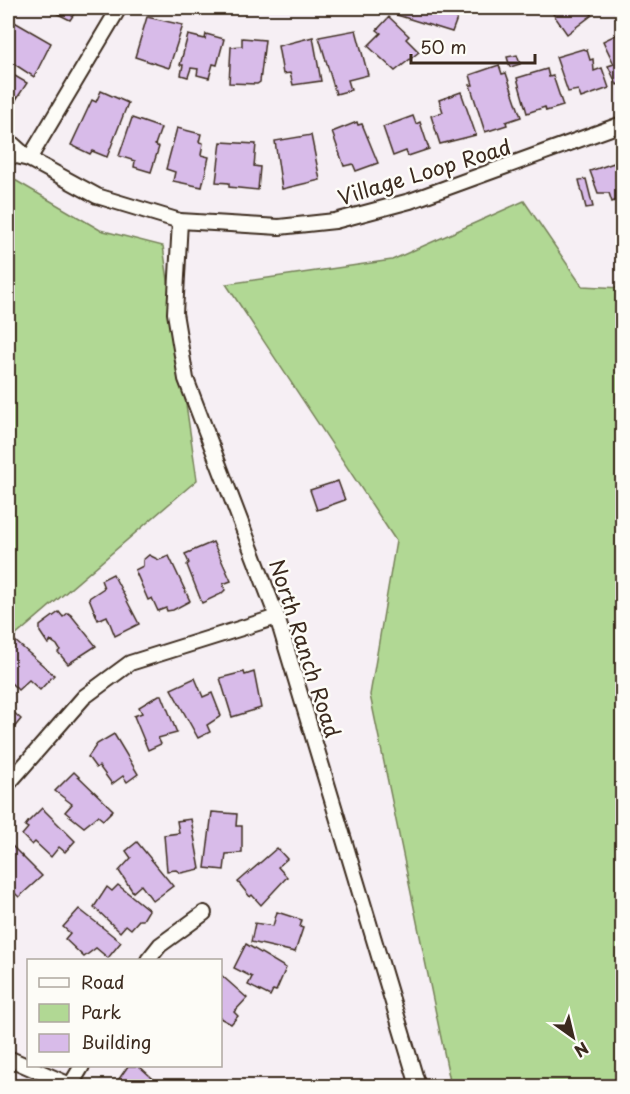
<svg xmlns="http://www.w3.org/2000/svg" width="630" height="1094" font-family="'Playpen Sans',sans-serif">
	<rect width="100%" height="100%" fill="#f6eff4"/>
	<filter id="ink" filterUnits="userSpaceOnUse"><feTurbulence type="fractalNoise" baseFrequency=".0167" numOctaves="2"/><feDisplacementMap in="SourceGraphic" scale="12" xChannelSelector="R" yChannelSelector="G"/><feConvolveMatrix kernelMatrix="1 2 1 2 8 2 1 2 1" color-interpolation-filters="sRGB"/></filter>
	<g filter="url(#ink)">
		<g fill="#b1d894" stroke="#768159" stroke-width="1.5">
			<polygon points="8,176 100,230 163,246 197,480 8,642"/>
			<polygon points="524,201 582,286 622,288 622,1086 451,1086 370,695 396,541 226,284 392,260"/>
		</g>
		<g fill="#d8bbe9" stroke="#3b2a1e" stroke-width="1.5">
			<polygon points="46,8 78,8 70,20"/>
			<polygon points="400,8 461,8 452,32 397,15"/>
			<polygon points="549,8 587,8 592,15 567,34"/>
			<polygon points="147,17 183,25 169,68 135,57"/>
			<polygon points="389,17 409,36 406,39 419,52 395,71 368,46 381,33 377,30"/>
			<polygon points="11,20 51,43 34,77 8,60 8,25"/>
			<polygon points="356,30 368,75 348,80 351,90 336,94 319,37"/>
			<polygon points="622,32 622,82 617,85 608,66 614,64 603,41"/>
			<polygon points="206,34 224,39 217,65 213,64 209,78 197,75 198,69 191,68 188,77 181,75 183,65 180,65 188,35 205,39"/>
			<polygon points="313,37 321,81 293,85 290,73 283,74 278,46"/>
			<polygon points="242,38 265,40 260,82 257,84 229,83 231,47 242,46"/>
			<polygon points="583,49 587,50 590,60 593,59 594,71 602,68 609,88 581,98 578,90 568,92 556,57"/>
			<polygon points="517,55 520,64 510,67 507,57"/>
			<polygon points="499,65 502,74 506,73 521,117 506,122 507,125 485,132 470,85 473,85 470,75"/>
			<polygon points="547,69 549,77 553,76 563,106 546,111 545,107 527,113 517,78"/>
			<polygon points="8,72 27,83 8,112"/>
			<polygon points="101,91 128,103 107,157 92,151 90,154 71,145 92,100 96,102"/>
			<polygon points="461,92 476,135 440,144 431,116 443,112 439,100"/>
			<polygon points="413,116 416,124 420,122 429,149 408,156 406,151 393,156 383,127"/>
			<polygon points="132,118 161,128 155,145 159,147 151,172 134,167 135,161 119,156"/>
			<polygon points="357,122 358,125 362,124 378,163 356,171 353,164 344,166 332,132"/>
			<polygon points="177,128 201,134 199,142 203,143 201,155 209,157 202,187 173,181 175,172 166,169"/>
			<polygon points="311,135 320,180 282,189 275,141"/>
			<polygon points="221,142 256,144 254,166 260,167 258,190 229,187 229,183 216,182"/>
			<polygon points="614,163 616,168 622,165 622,198 612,202 609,193 598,193 590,171"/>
			<polygon points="586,179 593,207 586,208 579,180"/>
			<polygon points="338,481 345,500 317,510 310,490"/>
			<polygon points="213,542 231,581 223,584 225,590 221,594 202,603 187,565 189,563 185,554"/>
			<polygon points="149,555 159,560 169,556 190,601 173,610 167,611 166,608 158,611 152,598 148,600 135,570 143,566 143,560"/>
			<polygon points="113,574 139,624 115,636 107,616 98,620 89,598 104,588 101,580"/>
			<polygon points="59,612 63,617 68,613 71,615 96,646 68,664 58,652 60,650 57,645 51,641 48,644 40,632 40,626"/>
			<polygon points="14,640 54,675 40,690 29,680 18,690 8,680 8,647"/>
			<polygon points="244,672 245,675 254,672 261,708 232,717 220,678"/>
			<polygon points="195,678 203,697 212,693 221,716 207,725 210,732 198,738 171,689"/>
			<polygon points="159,695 162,695 177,733 158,738 161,744 148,750 134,716 142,713 139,707"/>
			<polygon points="8,707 21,719 9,734 8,734"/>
			<polygon points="114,734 138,774 127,782 123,776 112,784 99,766 96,768 88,757 97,744"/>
			<polygon points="74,772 113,810 103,820 98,816 84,827 65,812 72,804 55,791"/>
			<polygon points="42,808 75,841 65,852 59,847 51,857 35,842 32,845 22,835 28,828 25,826 28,822"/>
			<polygon points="212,812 237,814 236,826 242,826 242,853 226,854 224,870 205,868"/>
			<polygon points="191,819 200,869 181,873 176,870 167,871 164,835 179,833 177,821"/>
			<polygon points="8,842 42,876 19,897 8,887"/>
			<polygon points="137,842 173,886 153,901 141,885 133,892 119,871 131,858 126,851"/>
			<polygon points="277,848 287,859 278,867 287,877 261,905 252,895 250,897 238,882"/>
			<polygon points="118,885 149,910 143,920 139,920 131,929 126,925 120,932 94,907 107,887 112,891"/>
			<polygon points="79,909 121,942 108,958 96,948 84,957 65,939 70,933 63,927"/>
			<polygon points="277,912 302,920 300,927 303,928 295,952 251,942 255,923 273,926"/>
			<polygon points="246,944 286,968 276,991 273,990 270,996 248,985 252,977 234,968"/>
			<polygon points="220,974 247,998 234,1012 238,1016 231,1024 220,1018"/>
			<polygon points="128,1066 139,1066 161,1086 114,1086"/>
		</g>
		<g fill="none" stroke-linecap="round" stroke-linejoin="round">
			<g stroke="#3b2a1e" stroke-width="18">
				<g id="minor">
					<polyline points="8,140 28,158"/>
					<polyline points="8,154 29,159 97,196 180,221 279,227 335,221 410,201 622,124"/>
					<polyline points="29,159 119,8"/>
					<polyline points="180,221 175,313 186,379 277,617 418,1086"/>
					<polyline points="8,784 84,697 130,663 277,617"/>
					<polyline points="148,960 160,945 204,913"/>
					<polyline points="8,1058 70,1085"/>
					<polyline points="70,1086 82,1066"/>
				</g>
			</g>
			<use href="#minor" stroke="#fdfcf7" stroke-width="14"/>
		</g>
	</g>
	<g text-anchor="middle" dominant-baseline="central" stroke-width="5" stroke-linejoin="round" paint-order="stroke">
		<g font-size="21" fill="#3b2a1e" stroke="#fdfcf7">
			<text transform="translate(424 171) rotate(-17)">Village Loop Road</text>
			<text transform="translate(306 648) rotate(72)">North Ranch Road</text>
		</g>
	</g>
	<rect width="630" height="1094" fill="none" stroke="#fdfcf7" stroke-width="30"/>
	<rect x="15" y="15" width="600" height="1064" fill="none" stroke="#3b2a1e" stroke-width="2" filter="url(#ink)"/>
	<rect x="27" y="959" width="195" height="108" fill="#fdfcf7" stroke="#afa8a0" stroke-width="1.5"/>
	<rect x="39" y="978" width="30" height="9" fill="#fdfcf7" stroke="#afa8a0" stroke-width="1.5"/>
	<text x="81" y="989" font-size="18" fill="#3b2a1e">Road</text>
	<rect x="39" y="1004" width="30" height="18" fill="#b1d894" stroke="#afa8a0" stroke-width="1.5"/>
	<text x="81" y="1019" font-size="18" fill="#3b2a1e">Park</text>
	<rect x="39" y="1034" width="30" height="18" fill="#d8bbe9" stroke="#afa8a0" stroke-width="1.5"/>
	<text x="81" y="1049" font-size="18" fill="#3b2a1e">Building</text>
	<g transform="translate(573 1037) rotate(146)" stroke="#fdfcf7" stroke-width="4.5" paint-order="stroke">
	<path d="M0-4.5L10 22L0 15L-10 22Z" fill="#3b2a1e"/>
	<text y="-9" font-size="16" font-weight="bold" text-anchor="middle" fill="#3b2a1e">N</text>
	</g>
	<path d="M411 54v9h124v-9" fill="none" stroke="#3b2a1e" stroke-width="3"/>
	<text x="420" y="54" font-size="18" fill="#3b2a1e" stroke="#fdfcf7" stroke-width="4.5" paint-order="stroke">50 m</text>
</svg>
